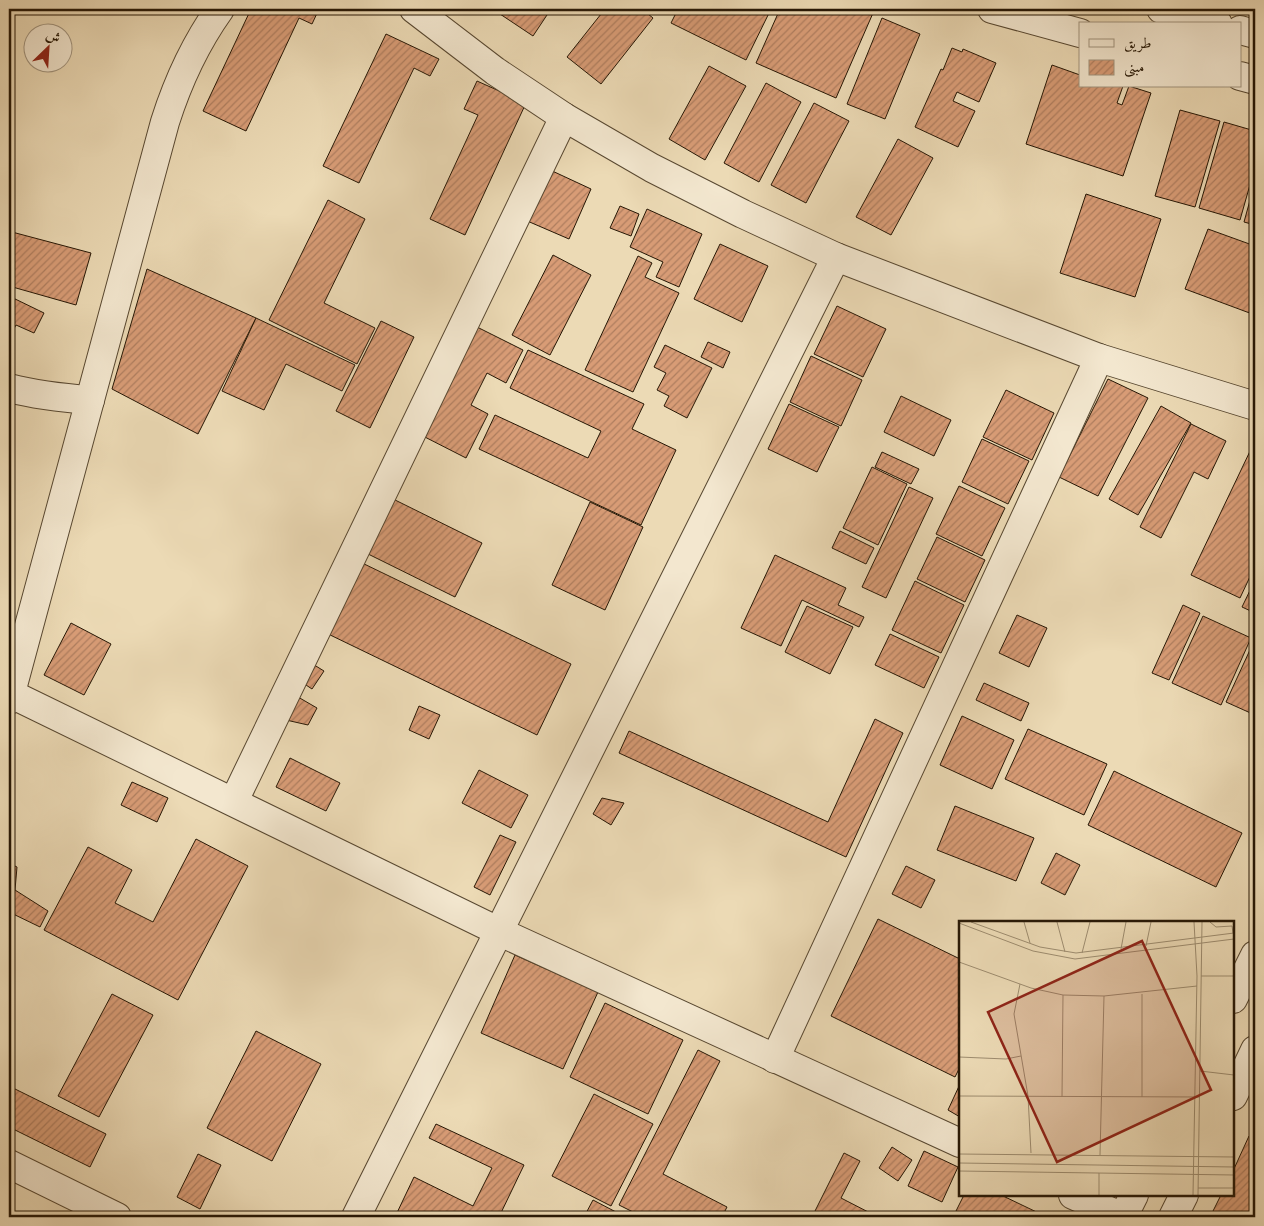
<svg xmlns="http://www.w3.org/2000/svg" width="1264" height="1226" font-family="'IM FELL French Canon',Amiri,serif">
	<defs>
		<pattern id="building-hatch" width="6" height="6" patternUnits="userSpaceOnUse" patternTransform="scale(1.25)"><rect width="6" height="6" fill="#d89c76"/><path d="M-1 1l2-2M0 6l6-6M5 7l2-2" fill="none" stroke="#af7e5f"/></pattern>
	</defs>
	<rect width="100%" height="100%" fill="#ecdab5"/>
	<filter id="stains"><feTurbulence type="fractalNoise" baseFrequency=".004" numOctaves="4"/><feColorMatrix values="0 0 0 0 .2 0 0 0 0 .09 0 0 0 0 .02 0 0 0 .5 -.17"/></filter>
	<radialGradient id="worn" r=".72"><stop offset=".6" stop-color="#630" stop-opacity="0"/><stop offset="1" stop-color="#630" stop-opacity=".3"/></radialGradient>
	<g fill="url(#building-hatch)" stroke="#261705">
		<polygon points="251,9 319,9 312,24 299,18 246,131 203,111"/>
		<polygon points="495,9 551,9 533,36 494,10"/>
		<polygon points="605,9 642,9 653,18 601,84 567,57"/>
		<polygon points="678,9 771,9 746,60 671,23"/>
		<polygon points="780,9 863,9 873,13 836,98 756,63"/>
		<polygon points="882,18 920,34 885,119 847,104"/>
		<polygon points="386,34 439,59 430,76 414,68 359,183 323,166"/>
		<polygon points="952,48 962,52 963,49 996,63 979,102 957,92 953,101 975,111 958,147 915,127 941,69 943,70"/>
		<polygon points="1052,65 1080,75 1080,86 1123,86 1117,103 1122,105 1129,86 1151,93 1123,176 1026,144"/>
		<polygon points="709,66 746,86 705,160 669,139"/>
		<polygon points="477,81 526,103 465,235 430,219 478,115 464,109"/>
		<polygon points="766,83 801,102 759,182 724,163"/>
		<polygon points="814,103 849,121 806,203 771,185"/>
		<polygon points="1180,110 1220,121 1195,207 1155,196"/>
		<polygon points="1224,122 1255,131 1255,167 1240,220 1199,208"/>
		<polygon points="898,139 933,158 891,235 856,217"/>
		<polygon points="548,169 591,189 569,239 525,220"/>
		<polygon points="1255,182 1255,225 1244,222"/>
		<polygon points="1086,194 1161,219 1135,297 1060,273"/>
		<polygon points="328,200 365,219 324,303 375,328 357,364 269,320"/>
		<polygon points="620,206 639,214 631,236 610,228"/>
		<polygon points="647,209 702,234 679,287 656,277 663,262 630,247"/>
		<polygon points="1208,229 1255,246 1255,315 1185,289"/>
		<polygon points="12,232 91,253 76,305 9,286 9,245"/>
		<polygon points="720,244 768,266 742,322 694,299"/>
		<polygon points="553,255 591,275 550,355 512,335"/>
		<polygon points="638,256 652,263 645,277 679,293 633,392 585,370"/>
		<polygon points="147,269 256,318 198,434 112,389"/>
		<polygon points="9,296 44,313 34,333 16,325 9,338"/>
		<polygon points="837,306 886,329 863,377 814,354"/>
		<polygon points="256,318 355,365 342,391 286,364 264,410 222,391"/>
		<polygon points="381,321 414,337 370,428 336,411"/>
		<polygon points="471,324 523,350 506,383 487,373 471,405 488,414 466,458 417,433"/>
		<polygon points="708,342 730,352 723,368 701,357"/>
		<polygon points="665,345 712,368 687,418 664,406 669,396 657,390 666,373 654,367"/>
		<polygon points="528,350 644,404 632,429 676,450 641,525 479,449 495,415 588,458 601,431 510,388"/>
		<polygon points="811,356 862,380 841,426 790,402"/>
		<polygon points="1108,379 1148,398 1098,496 1059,477"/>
		<polygon points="1006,390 1054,413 1032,460 983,437"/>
		<polygon points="901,396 951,420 934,456 884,432"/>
		<polygon points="789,404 839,427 817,472 768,449"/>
		<polygon points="1161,406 1191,423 1138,515 1109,499"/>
		<polygon points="1191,424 1226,441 1208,479 1194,472 1161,538 1140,527"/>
		<polygon points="982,439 1029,461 1008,504 962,482"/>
		<polygon points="1252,447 1255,448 1255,566 1240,598 1191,575"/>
		<polygon points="882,452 919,469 911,484 875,467"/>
		<polygon points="872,467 907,484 878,545 843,528"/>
		<polygon points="959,486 1005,508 982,556 936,534"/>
		<polygon points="909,487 933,498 886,598 862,587"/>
		<polygon points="387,496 482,543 455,597 360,550"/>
		<polygon points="590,502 643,527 605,610 552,585"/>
		<polygon points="840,531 874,548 866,564 832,548"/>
		<polygon points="937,537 985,560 965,602 917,579"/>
		<polygon points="775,555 846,588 838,605 864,617 859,627 802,600 781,646 741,628"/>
		<polygon points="358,561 571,664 537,735 324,632"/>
		<polygon points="1255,580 1255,613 1242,607"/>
		<polygon points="915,581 964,605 941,653 892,630"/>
		<polygon points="1183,605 1200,613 1169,680 1152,673"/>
		<polygon points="807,606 853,627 830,674 785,652"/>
		<polygon points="1017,615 1047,628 1029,667 999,653"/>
		<polygon points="1203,616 1251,638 1221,705 1172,683"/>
		<polygon points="71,623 111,644 84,695 44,675"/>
		<polygon points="890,634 939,657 924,688 875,665"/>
		<polygon points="1255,639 1255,715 1226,702"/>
		<polygon points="311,663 324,671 312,689 300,681"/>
		<polygon points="984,683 1029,703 1021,721 976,700"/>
		<polygon points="298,697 317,708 308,725 286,720"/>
		<polygon points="419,706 440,715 429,739 409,730"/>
		<polygon points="962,716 1014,740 992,789 940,765"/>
		<polygon points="875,719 903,733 846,857 619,753 629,731 828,822"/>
		<polygon points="1028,729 1107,764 1084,815 1005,779"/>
		<polygon points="290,758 340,783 326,811 276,787"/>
		<polygon points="479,770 528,795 511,828 462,803"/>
		<polygon points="1114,771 1242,833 1216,887 1088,825"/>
		<polygon points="132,782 168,798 157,822 121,805"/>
		<polygon points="602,798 624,803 611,825 593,814"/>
		<polygon points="955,806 1034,838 1016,881 937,850"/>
		<polygon points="500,835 516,842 490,895 474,887"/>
		<polygon points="196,839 248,866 178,1000 44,930 88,847 132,870 115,903 153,922"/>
		<polygon points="1056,853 1080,865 1065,895 1041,883"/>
		<polygon points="9,863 17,867 15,890 48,911 40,927 9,912"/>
		<polygon points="906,866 935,880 921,908 892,894"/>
		<polygon points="878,919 960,959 960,1067 955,1077 831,1016"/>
		<polygon points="515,955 598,992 563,1069 481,1033"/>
		<polygon points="112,994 153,1015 99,1117 58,1096"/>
		<polygon points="605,1003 683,1040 648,1114 570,1077"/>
		<polygon points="256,1031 321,1064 272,1161 207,1128"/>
		<polygon points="698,1050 720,1061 663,1174 727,1207 722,1217 643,1217 619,1205"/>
		<polygon points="960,1084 960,1117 948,1110"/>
		<polygon points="9,1086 106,1134 90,1167 9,1127"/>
		<polygon points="594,1094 653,1124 611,1206 552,1176"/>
		<polygon points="436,1124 524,1165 499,1217 395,1217 414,1177 473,1206 492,1168 429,1138"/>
		<polygon points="1255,1126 1255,1138 1251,1135"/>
		<polygon points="1249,1136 1255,1139 1255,1217 1210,1217 1221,1195 1233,1195 1233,1171"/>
		<polygon points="892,1147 912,1160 898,1181 879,1168"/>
		<polygon points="924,1151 958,1167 942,1202 908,1186"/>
		<polygon points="844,1153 860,1161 841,1198 876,1216 875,1217 812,1217"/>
		<polygon points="198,1154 221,1165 200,1209 177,1197"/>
		<polygon points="964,1195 1001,1195 1047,1217 953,1217"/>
		<polygon points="593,1200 616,1212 613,1217 584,1217"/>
	</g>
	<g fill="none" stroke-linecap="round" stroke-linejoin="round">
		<g stroke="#584831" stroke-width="30">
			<g id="minor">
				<polyline points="414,9 495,71 564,117 652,168 743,214 836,257 1099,358 1255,406"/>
				<polyline points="992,9 1080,33"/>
				<polyline points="1161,9 1218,24"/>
				<polyline points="1240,30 1255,34"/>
				<polyline points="1240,76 1255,80"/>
				<path d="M9,388c27,7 53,10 81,12"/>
				<polyline points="9,693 500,932 960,1143"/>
				<path d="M9,700l156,-578c13,-41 30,-78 55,-113"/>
				<polyline points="234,801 564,117"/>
				<polyline points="1233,999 1255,955"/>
				<polyline points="775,1059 1099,358"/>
				<polyline points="1233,1096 1255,1050"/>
				<polyline points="9,1164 117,1217"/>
				<polyline points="1073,1195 1123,1217"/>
				<polyline points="356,1217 836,257"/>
				<polyline points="1123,1217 1134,1195"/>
				<polyline points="1173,1217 1184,1195"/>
			</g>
		</g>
		<use href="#minor" stroke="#f3e7cf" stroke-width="28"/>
	</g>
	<g transform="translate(959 921)">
		<rect width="275" height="275" fill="#ecdab5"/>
		<path fill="none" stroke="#9d8c6f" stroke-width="1" d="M12,1l69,25 36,6 158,-20M65,1l6,21M98,1l8,30M251,1l6,5 16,-1 1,7M0,2l74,28 42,8 159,-20M187,25l5,-24M162,28l5,-27M123,32l8,-31M0,41l72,26 32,7 41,1 93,-10M242,55h33M61,63l-6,30 14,82 3,57M183,73v103M0,136l47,2 15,-3M241,150l34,4M0,175l241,1M103,176l1,-102M0,233l275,3M141,234l4,-159M0,242l275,4M0,250l275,4M140,252v22M239,267h36M234,274l4,-219 -3,-54M239,274l4,-273"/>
		<path fill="#8f2418" fill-opacity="0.15" stroke="#8f2418" stroke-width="2.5" d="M183,20l69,149 -154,72 -69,-150z"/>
		<rect width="275" height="275" fill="none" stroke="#261705" stroke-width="2.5"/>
	</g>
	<rect width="1264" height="1226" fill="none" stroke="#ecdab5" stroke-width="30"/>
	<rect x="10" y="10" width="1244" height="1206" fill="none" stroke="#261705" stroke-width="2.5"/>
	<rect x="15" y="15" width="1234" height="1196" fill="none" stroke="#261705"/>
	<rect x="1079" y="22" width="162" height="65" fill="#f3e7cf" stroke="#a1947e"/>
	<rect x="1089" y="39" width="25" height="8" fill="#f3e7cf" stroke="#a1947e"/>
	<text x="1124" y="48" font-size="15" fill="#261705">طريق</text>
	<rect x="1089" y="60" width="25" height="15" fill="url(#building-hatch)" stroke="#a1947e"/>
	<text x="1124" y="72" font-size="15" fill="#261705">مبنى</text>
	<g transform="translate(48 48) rotate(25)"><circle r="24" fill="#f3e7cf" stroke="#a1947e"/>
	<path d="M0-4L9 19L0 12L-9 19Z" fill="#8f2418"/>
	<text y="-8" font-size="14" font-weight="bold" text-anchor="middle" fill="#261705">ش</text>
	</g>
	<rect width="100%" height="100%" filter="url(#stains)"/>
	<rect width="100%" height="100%" fill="url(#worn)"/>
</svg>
